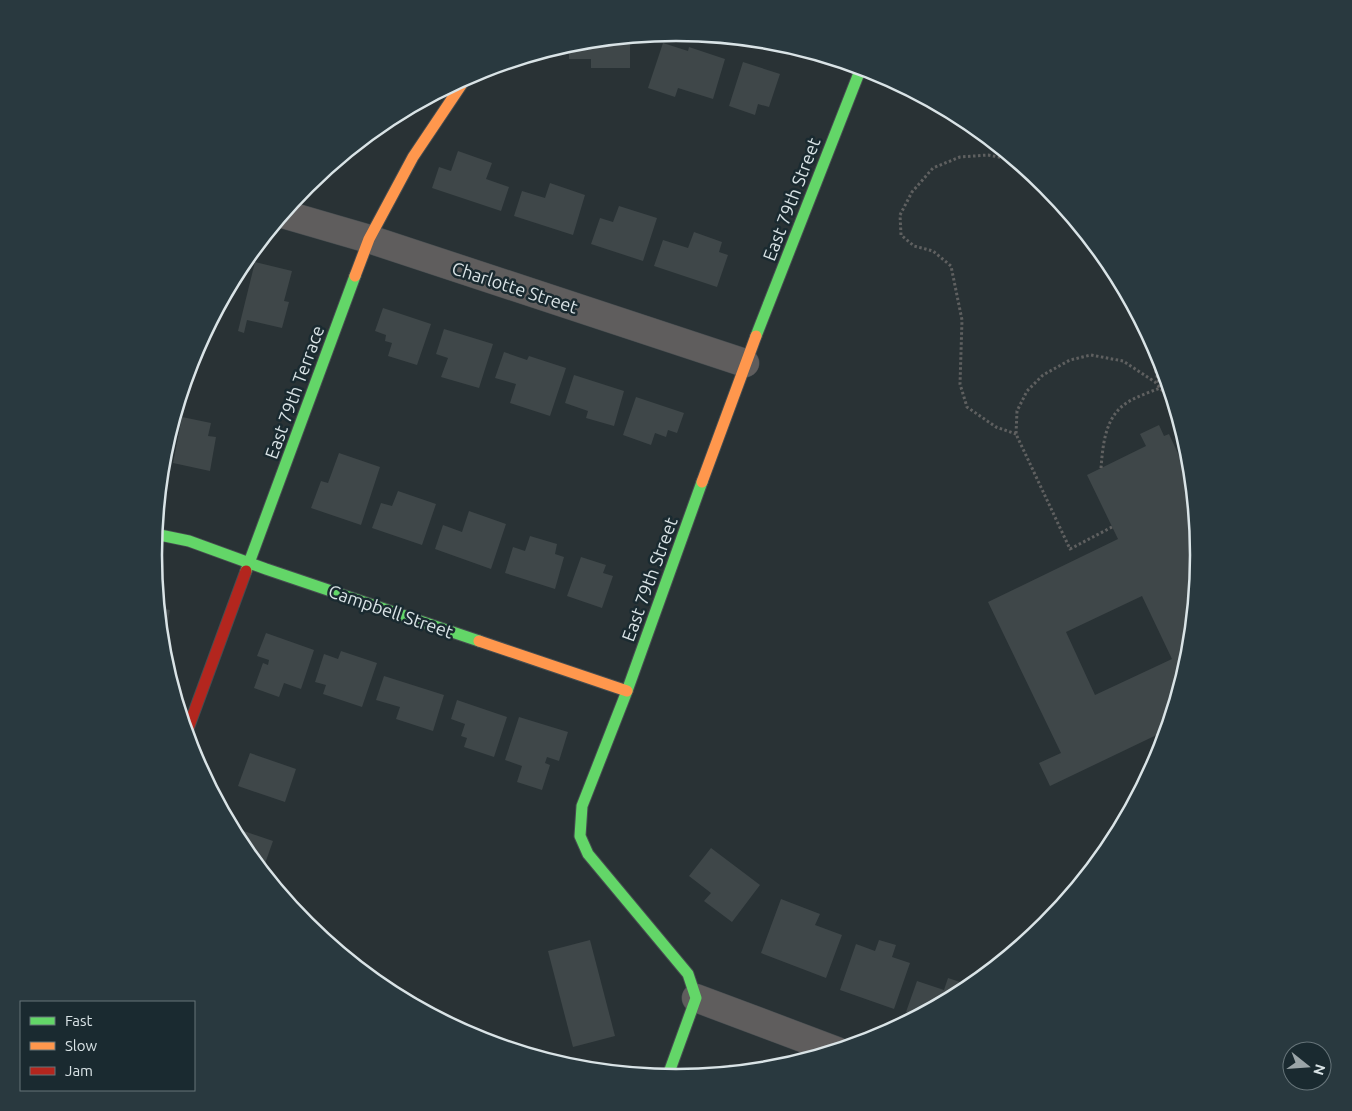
<svg xmlns="http://www.w3.org/2000/svg" width="1352" height="1111" font-family="Ubuntu,sans-serif">
	<rect width="100%" height="100%" fill="#293235"/>
	<g fill="#3f4749" fill-rule="evenodd">
		<polygon points="630,37 630,68 591,68 591,59 569,59 569,44"/>
		<polygon points="663,43 688,51 689,47 725,59 713,99 678,88 675,97 648,88"/>
		<polygon points="743,62 780,74 769,107 758,104 755,115 729,106"/>
		<polygon points="458,151 492,163 486,179 509,187 501,211 432,188 439,167 451,171"/>
		<polygon points="550,183 585,195 573,235 514,216 522,191 545,198"/>
		<polygon points="619,206 657,218 643,261 591,244 600,218 613,222"/>
		<polygon points="694,232 722,242 719,252 728,255 717,287 654,266 663,240 688,248"/>
		<polygon points="255,262 292,271 284,301 289,302 282,328 247,320 244,333 238,331"/>
		<polygon points="383,308 431,324 417,365 388,356 392,343 385,341 386,335 375,331"/>
		<polygon points="444,329 493,344 479,388 441,377 448,358 436,354"/>
		<polygon points="504,352 527,360 529,356 566,368 550,416 510,403 516,384 495,378"/>
		<polygon points="574,375 624,391 614,426 586,418 588,411 565,403"/>
		<polygon points="636,397 684,413 677,433 668,430 666,437 655,433 651,445 623,435"/>
		<polygon points="182,417 211,423 208,436 216,437 210,471 173,463"/>
		<path d="M1159,425l5,11 5,-2 23,50 7,72 -10,102 -22,72 -117,56 -11,-23 22,-10 -73,-151 130,-63 -31,-64 59,-29 -6,-12zM1142,596l30,63 -77,36 -29,-63z"/>
		<polygon points="339,453 380,467 361,525 311,508 321,481 328,483"/>
		<polygon points="398,491 436,504 422,545 372,528 381,503 392,506"/>
		<polygon points="469,511 506,524 491,569 435,549 443,525 462,532"/>
		<polygon points="530,536 557,544 555,554 564,557 555,589 505,573 513,547 525,551"/>
		<polygon points="581,557 606,565 603,573 613,576 602,608 567,596"/>
		<polygon points="158,608 170,610 164,642 161,641"/>
		<polygon points="266,633 314,650 301,689 284,683 279,697 254,688 263,663 268,665 269,660 257,656"/>
		<polygon points="341,651 377,663 362,707 323,694 326,685 315,682 324,654 338,659"/>
		<polygon points="384,676 444,695 433,731 396,719 400,707 376,700"/>
		<polygon points="457,700 507,717 494,757 464,747 467,738 461,736 465,724 451,719"/>
		<polygon points="519,717 568,732 559,761 547,757 545,763 550,765 542,790 517,782 522,766 505,760"/>
		<polygon points="250,753 296,769 285,802 238,786"/>
		<polygon points="238,829 273,841 262,872 241,846 236,836"/>
		<polygon points="711,848 760,885 732,922 704,901 711,893 689,876"/>
		<polygon points="781,899 820,914 815,925 842,935 826,978 761,953"/>
		<polygon points="590,940 615,1036 573,1047 548,951"/>
		<polygon points="879,940 896,945 892,957 910,963 894,1009 840,990 856,944 875,951"/>
		<polygon points="948,978 972,986 918,1016 906,1012 917,981 944,990"/>
		<polygon points="729,1064 751,1071 726,1074"/>
	</g>
	<g fill="none" stroke-linecap="round" stroke-linejoin="round">
		<g stroke="#464d50" stroke-width="29">
			<g id="street">
				<polyline points="283,214 369,239 745,363"/>
				<polyline points="696,998 837,1051"/>
			</g>
		</g>
		<g stroke="#464d50" stroke-width="13">
			<g id="fast">
				<polyline points="756,336 861,68"/>
				<polyline points="155,534 189,541 266,569 479,641"/>
				<polyline points="246,571 355,276"/>
				<polyline points="667,1078 696,998 688,974 588,854 580,836 582,806 627,691 702,482"/>
			</g>
		</g>
		<g stroke="#464d50" stroke-width="13">
			<g id="slow">
				<polyline points="355,276 369,239 413,157 466,78"/>
				<polyline points="702,482 756,336"/>
				<polyline points="479,641 627,691"/>
			</g>
		</g>
		<g stroke="#464d50" stroke-width="13">
			<polyline id="jam" points="186,734 246,571"/>
		</g>
		<g stroke="#5f6060" stroke-width="3" stroke-dasharray="2.5 2.5" stroke-linecap="butt">
			<polyline points="1015,160 988,155 960,157 933,168 912,192 900,215 901,235 914,246 933,251 951,266 962,320 960,384 967,407 996,427 1016,434"/>
			<path d="M1101,468c2,-24 4,-52 27,-66 10,-6 22,-10 32,-14l-14,-56"/>
			<polyline points="1112,527 1070,549 1016,434 1017,411 1027,391 1043,375 1070,360 1091,355 1123,361 1155,382 1173,403"/>
		</g>
		<use href="#street" stroke="#5f5d5d" stroke-width="28"/>
		<use href="#fast" stroke="#63d668" stroke-width="11"/>
		<use href="#slow" stroke="#ff974d" stroke-width="11"/>
		<use href="#jam" stroke="#b3261e" stroke-width="11"/>
	</g>
	<g text-anchor="middle" dominant-baseline="central" stroke-width="5" stroke-linejoin="round" paint-order="stroke">
		<g font-size="18" fill="#d9e3e6" stroke="#1a2a30">
			<text transform="translate(791 199) rotate(-69)">East 79th Street</text>
			<text transform="translate(515 287) rotate(18)">Charlotte Street</text>
			<text transform="translate(294 392) rotate(-70)">East 79th Terrace</text>
			<text transform="translate(649 579) rotate(-70)">East 79th Street</text>
			<text transform="translate(391 611) rotate(19)">Campbell Street</text>
		</g>
	</g>
	<path d="M0 0H1352V1111H0ZM162 555a514 514 0 1 1 1028 0a514 514 0 1 1-1028 0Z" fill="#29393f" fill-rule="evenodd"/>
	<path fill="none" stroke="#d9e3e6" stroke-width="2.5" d="M162 555a514 514 0 1 1 1028 0a514 514 0 1 1-1028 0Z"/>
	<rect x="20" y="1001" width="175" height="90" fill="#1a2a30" stroke="#667479"/>
	<rect x="30" y="1017" width="25" height="8" fill="#63d668" stroke="#667479"/>
	<text x="65" y="1026" font-size="15" fill="#d9e3e6">Fast</text>
	<rect x="30" y="1042" width="25" height="8" fill="#ff974d" stroke="#667479"/>
	<text x="65" y="1051" font-size="15" fill="#d9e3e6">Slow</text>
	<rect x="30" y="1067" width="25" height="8" fill="#b3261e" stroke="#667479"/>
	<text x="65" y="1076" font-size="15" fill="#d9e3e6">Jam</text>
	<g transform="translate(1307 1066) rotate(107)"><circle r="24" fill="#1a2a30" stroke="#667479"/>
	<path d="M0-4L9 19L0 12L-9 19Z" fill="#9ba5a8"/>
	<text y="-8" font-size="14" font-weight="bold" text-anchor="middle" fill="#d9e3e6">N</text>
	</g>
</svg>
